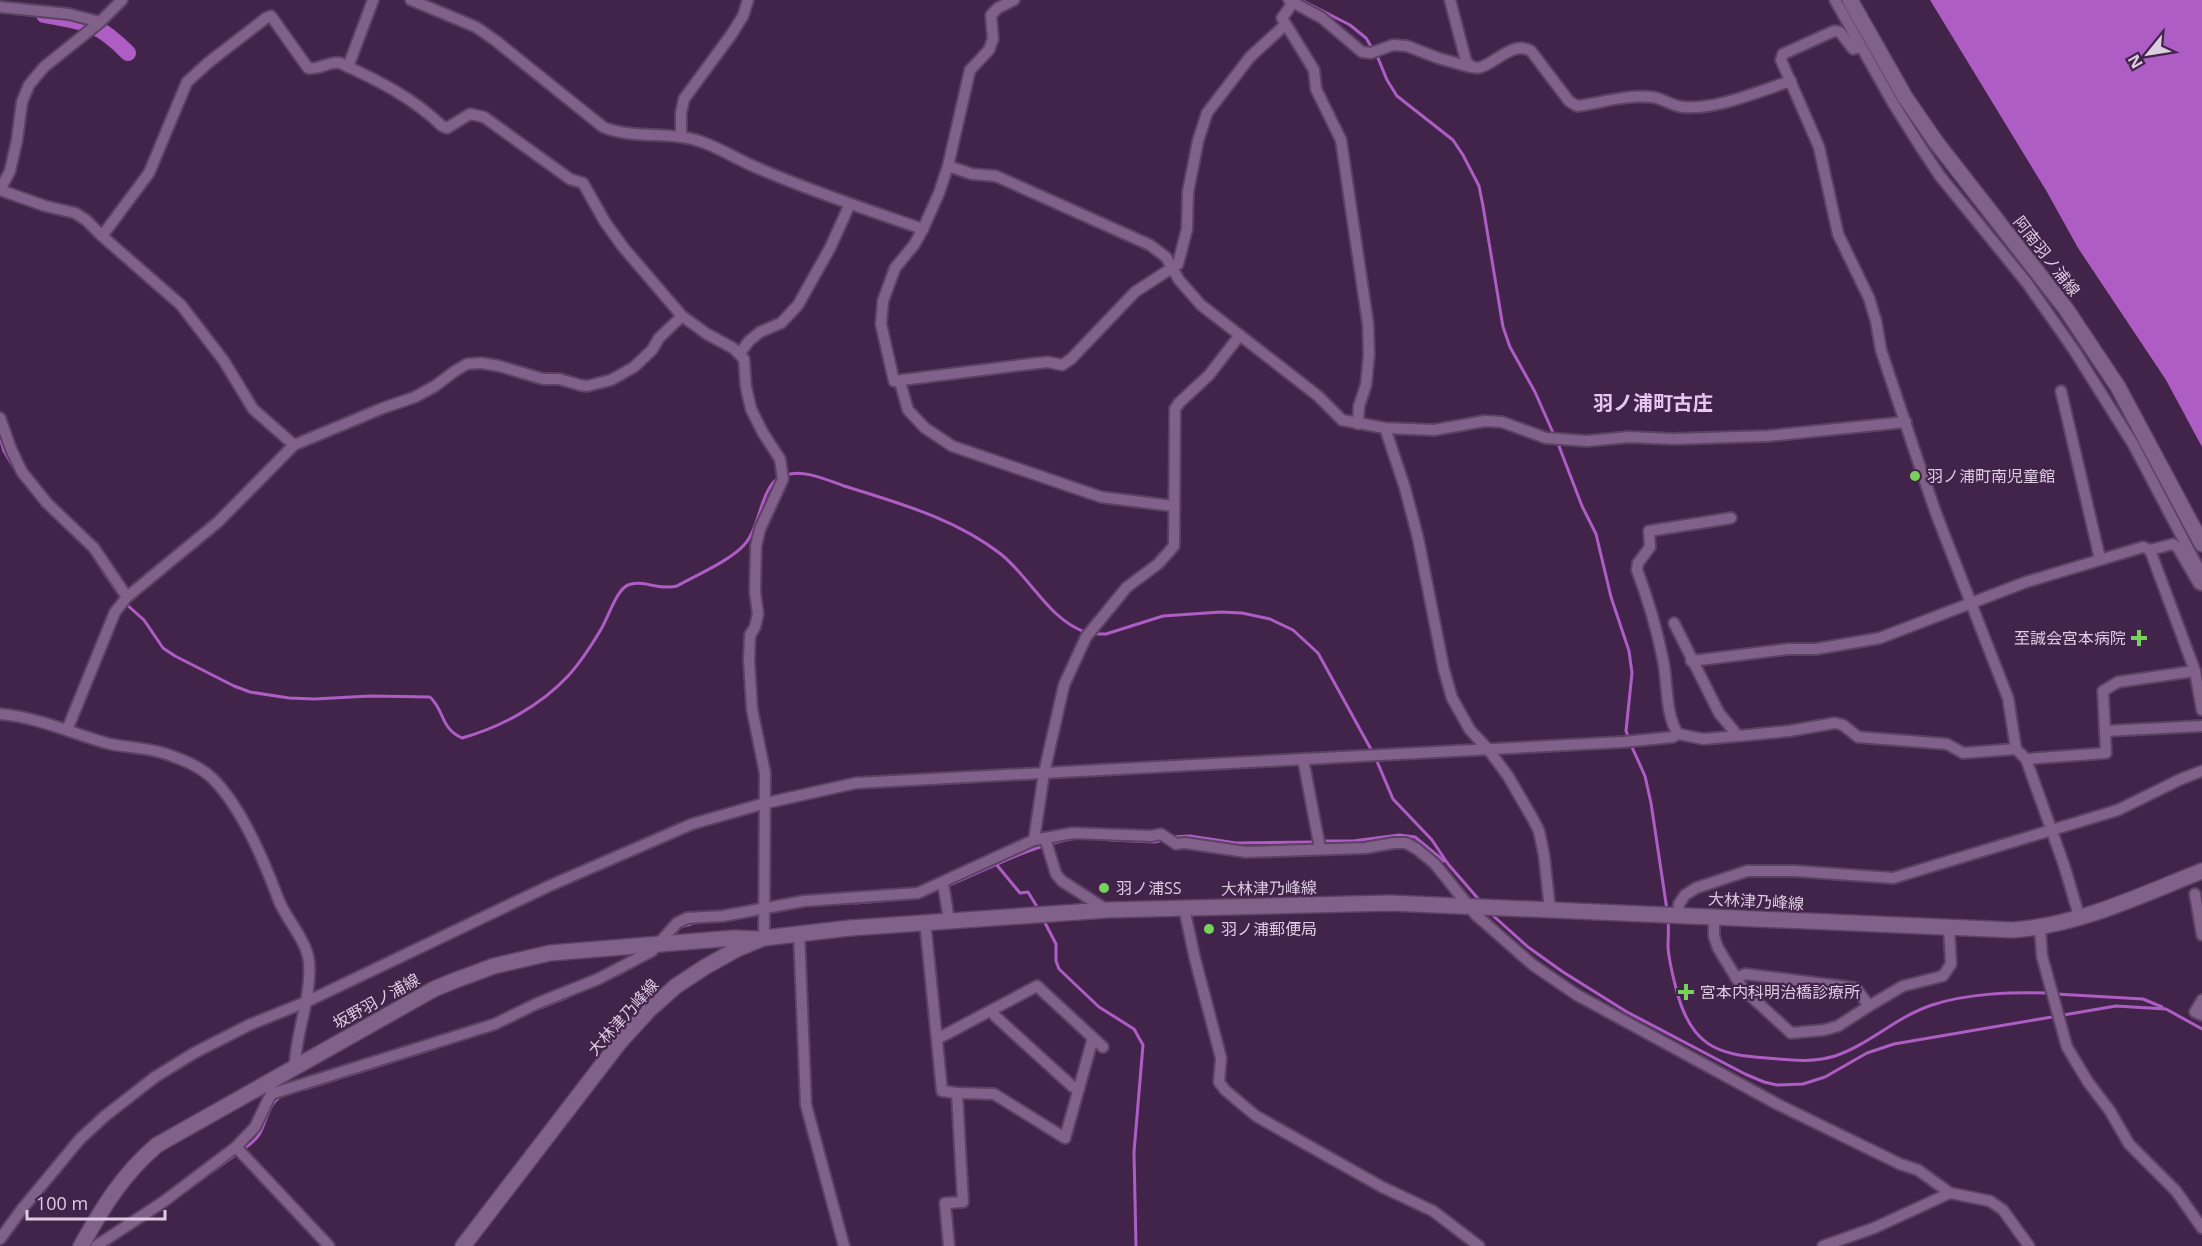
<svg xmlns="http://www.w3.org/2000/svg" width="2202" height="1246" font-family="'Open Sans','Noto Sans JP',sans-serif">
	<rect width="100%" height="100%" fill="#42244a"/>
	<polygon fill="#ad5dc3" points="1930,0 2202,0 2202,447 2166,380 2078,248 2047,192"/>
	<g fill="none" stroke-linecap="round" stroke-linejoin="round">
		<g stroke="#ad5dc3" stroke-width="3">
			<polyline points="1301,0 1350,25 1366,38 1378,58 1387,80 1397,96 1453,140 1463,155 1479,186 1483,206 1503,327 1510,347 1535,392 1554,435"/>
			<polyline points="0,437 4,451 19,476"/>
			<polyline points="1557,441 1582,506 1596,534 1611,597 1629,651 1632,673 1626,731 1629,738"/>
			<path d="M786,475c18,-6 41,5 58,11 55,17 112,33 158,69 29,24 47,64 83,77"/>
			<polyline points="102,570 122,599"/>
			<path d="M126,604l18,16 19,28 12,8 59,30 16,6 39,6 25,1 56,-3 60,1c15,14 10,31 32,41 39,-11 78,-32 106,-62 12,-13 23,-30 32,-45 8,-12 16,-41 28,-46 14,-6 32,6 49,1 18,-10 54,-26 67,-41 17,-18 16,-57 36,-68"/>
			<polyline points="1091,634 1106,634 1163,616 1221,612 1242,613 1270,619 1293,630 1318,653 1373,753"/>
			<polyline points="1631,745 1645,776 1651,803 1667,910"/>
			<polyline points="1376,759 1393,799 1432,840 1448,864 1481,902"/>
			<polyline points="1172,837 1190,836 1236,843 1315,842"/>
			<polyline points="1110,840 1154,842 1163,840"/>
			<polyline points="1322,841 1353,841 1399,835 1415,837 1444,861"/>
			<polyline points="996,864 1020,893 1028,892 1039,910"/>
			<path d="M932,892c49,-18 93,-46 145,-54"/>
			<polyline points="855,903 917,898"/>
			<polyline points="1489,912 1528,947 1563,972 1627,1012 1745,1074 1764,1082 1777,1085 1803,1084 1825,1077 1867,1053 1894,1044 2116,1006 2166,1009 2202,1029"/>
			<polyline points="1043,919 1056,944 1056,961 1059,969 1099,1007 1134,1029 1143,1045 1134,1152 1136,1246"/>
			<path d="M1668,919c1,9 0,19 0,28 1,15 5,30 9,45 14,52 38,63 90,66 22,2 45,5 68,-2 35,-12 61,-39 97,-51 37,-12 79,-13 118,-12"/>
			<polyline points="672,939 680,927 694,923"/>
			<polyline points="618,975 649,958"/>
			<polyline points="2056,994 2143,999 2162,1007"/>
			<polyline points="535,1010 568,997"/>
			<polyline points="305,1089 436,1048"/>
			<path d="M243,1149c7,-4 13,-9 17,-16 7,-13 9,-31 22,-37"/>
			<polyline points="187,1190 238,1153"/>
			<polyline points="106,1246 113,1241"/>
		</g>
		<path stroke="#ad5dc3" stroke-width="16" d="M44,15c42,8 52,6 84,38"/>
		<g stroke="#5b4162" stroke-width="14">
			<g id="street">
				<path d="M411,0l65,27 20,14 107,86c31,13 67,3 99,15 20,7 38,19 58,27 53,23 108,41 163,60"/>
				<polyline points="1014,0 998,8 991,15 993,39 989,50 970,70 948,166 939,193 923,229 914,245 895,268 883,301 881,324 894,381 1030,364 1048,362 1062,365 1071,359 1135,292 1178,264 1187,229 1188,192 1198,141 1207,113 1250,57 1285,25"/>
				<polyline points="1289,0 1322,18 1362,52 1371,53 1393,45 1407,46 1438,58 1470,67"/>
				<polyline points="1295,0 1282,18 1314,70 1316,89 1341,140 1368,324 1369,355 1366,385 1359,406 1358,424"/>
				<path d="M1450,0l16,61c16,24 41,-25 65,-10l38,50 8,5c24,-3 51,-12 75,-9 10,1 20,9 31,10 34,3 76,-16 108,-26"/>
				<polyline points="1835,0 1893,103 1922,149 1940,176 2027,283 2074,350 2133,444 2202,575"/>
				<polyline points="0,7 69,14 100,22"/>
				<polyline points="1861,47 1853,49 1840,32 1834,31 1783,54 1781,60 1819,147 1838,234 1869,298 1876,321 1881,350 1919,464 1937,516 2008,698 2016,749 2026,759 2064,865 2080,919"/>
				<polyline points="348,67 373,0"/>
				<polyline points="681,137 681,113 684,99 731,35 743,16 748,0"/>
				<polyline points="948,166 972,174 996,176 1150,245 1166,257 1179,280 1201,305 1318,396 1342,420 1385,428 1434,430 1485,421 1502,422 1546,438 1587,441 1629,437 1673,439 1767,436 1906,422"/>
				<path d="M0,190l45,16 30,7 11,7 16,16 47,-63 38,-91 22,-20 57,-44 5,-2 37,52c12,2 21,-7 32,-5 37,17 72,34 102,63l5,2 23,-14 14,3 86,62 13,4 22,39 18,25 59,69"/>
				<polyline points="0,190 10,171 17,140 22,102 29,85 44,67 100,22 122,0"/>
				<polyline points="102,236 181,305 224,361 253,409 294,445"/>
				<polyline points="740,353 749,341 760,332 781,323 798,305 830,248 850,204"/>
				<polyline points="900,382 908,410 925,428 952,446 1101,497 1173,506"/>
				<polyline points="2061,391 2100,559"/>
				<polyline points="0,418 11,449 22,472 47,503 94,548 127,597 115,612 67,730"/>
				<polyline points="1385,428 1405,488 1418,538 1444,670 1452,698 1470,730 1488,749 1508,776 1533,819 1539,831 1544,855 1550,909"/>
				<path d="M1731,518l-82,13 1,16 -12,16 -1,7c11,29 20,60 26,90 5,24 2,54 15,74l25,5 35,-3 51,-5 46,-8 8,2 15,12 89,7 16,9 53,-4"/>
				<polyline points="2202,585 2199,584 2178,548 2173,544 2150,550 2195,671 2202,710"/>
				<polyline points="127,597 218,522 294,445 383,408 415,397 435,386 455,371 467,364 481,363 499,366 543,379 559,379 580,385 587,386 611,380 634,367 652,350 659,338 682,316 707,334 733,348 744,359 746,387 751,409 763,433 780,459 783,479 760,529 756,546 755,592 758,614 755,627 750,635 749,660 752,709 765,773 764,938"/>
				<polyline points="1674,623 1719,713 1738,736"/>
				<polyline points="1691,661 1788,649 1816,649 1880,638 2026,582 2143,547 2150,550"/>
				<path d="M0,714c38,3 73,20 110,30 20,4 43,4 62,12 14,5 29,11 40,22 29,28 53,85 67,123 8,19 28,40 30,61 3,35 -13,69 -14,103"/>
				<polyline points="2105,731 2202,726"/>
				<polyline points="1303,759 1320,848"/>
				<polyline points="2026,759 2106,753 2103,691 2118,682 2195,671"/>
				<polyline points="1045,838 1056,874 1062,881 1107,910"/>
				<polyline points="1034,840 1044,773 1064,685 1086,637 1127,587 1158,564 1174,546 1175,409 1179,403 1209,375 1240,335"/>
				<polyline points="943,883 949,920"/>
				<polyline points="2195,894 2202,935"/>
				<polyline points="1184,908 1195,959 1221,1058 1219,1082 1225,1090 1256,1116 1382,1187 1433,1211 1479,1246"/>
				<polyline points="1678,915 1679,904 1685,895 1696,888 1747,871 1795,871 1893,878 2118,810 2181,779 2202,771"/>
				<polyline points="1714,917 1714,936 1718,948 1743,989 1791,1033 1824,1030 1838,1026 1869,1006"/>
				<polyline points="925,921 942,1091 957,1093 963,1202 945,1203 949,1246"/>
				<polyline points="2040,928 2042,956 2067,1047 2088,1082 2110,1111 2129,1144 2176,1191 2202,1228"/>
				<polyline points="799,933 806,1105 844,1246"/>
				<polyline points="1736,978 1745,974 1856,988 1869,1006 1903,986 1943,976 1951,964 1949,928"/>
				<polyline points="2202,1000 2195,1012 2202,1015"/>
				<polyline points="992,1010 995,1016 1073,1087 1079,1089"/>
				<polyline points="937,1039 1037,986 1103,1047"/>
				<polyline points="957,1093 994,1094 1065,1138 1093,1038"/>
				<polyline points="271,1094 495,1024 538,1003 598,979 652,951 677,923 687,918 723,916 804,901 918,893 1034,840 1073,833 1151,836 1161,834 1176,844 1185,843 1246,852 1365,848 1394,843 1406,843 1417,849 1435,864 1476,915 1533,965 1577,995 1779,1105 1900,1164 1918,1170 1950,1193 1990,1201 2003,1210 2029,1246"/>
				<polyline points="236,1147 329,1246"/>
				<polyline points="0,1239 22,1209 80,1139 105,1116 155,1077 194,1053 249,1025 306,1002 549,886 692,824 766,803 856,783 1623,742 1673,737 1678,734"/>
				<polyline points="96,1246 163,1202 236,1147 255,1127 271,1094 270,1087"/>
				<polyline points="1823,1246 1874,1228 1950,1193"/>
			</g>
		</g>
		<g stroke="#5b4162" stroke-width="18">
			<g id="secondary">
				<polyline points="1850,0 1905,97 1936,142 2066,309 2118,387 2202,544"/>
				<path d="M81,1246c22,-39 41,-71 76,-101l277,-156 22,-9 38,-14 56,-13 184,-15 23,1"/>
				<path d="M463,1246l156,-203 30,-33 27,-24 29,-19 32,-18 27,-11 86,-10 257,-18 283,-7 623,27c67,-5 128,-35 189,-59"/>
			</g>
		</g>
		<use href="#street" stroke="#81608a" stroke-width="10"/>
		<use href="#secondary" stroke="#81608a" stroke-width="15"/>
	</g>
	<g fill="#77d259" stroke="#42244a" stroke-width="2">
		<circle cx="1915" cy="476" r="6"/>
		<path d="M2136 629h6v6h6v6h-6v6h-6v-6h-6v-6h6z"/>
		<circle cx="1104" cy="888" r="6"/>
		<circle cx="1209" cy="929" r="6"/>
		<path d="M1683 983h6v6h6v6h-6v6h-6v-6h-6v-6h6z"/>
	</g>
	<g text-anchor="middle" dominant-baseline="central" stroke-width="4.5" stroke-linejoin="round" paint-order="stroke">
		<g font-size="16" fill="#decce3" stroke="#42244a">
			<text transform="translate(2047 256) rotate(52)">阿南羽ノ浦線</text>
			<text transform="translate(1269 888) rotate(-1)">大林津乃峰線</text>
			<text transform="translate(1756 901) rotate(3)">大林津乃峰線</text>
			<text transform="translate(376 1001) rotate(-29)">坂野羽ノ浦線</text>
			<text transform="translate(623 1017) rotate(-48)">大林津乃峰線</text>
		</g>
		<g font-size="16" fill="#decce3" stroke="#42244a" text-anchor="start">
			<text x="1927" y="476">羽ノ浦町南児童館</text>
			<text x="2126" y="638" text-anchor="end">至誠会宮本病院</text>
			<text x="1116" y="888">羽ノ浦SS</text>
			<text x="1221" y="929">羽ノ浦郵便局</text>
			<text x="1700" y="992">宮本内科明治橋診療所</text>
		</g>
		<g font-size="20" font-weight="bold" fill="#e9c5f4" stroke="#42244a">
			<text x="1653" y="402">羽ノ浦町古庄</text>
		</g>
	</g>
	<g transform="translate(2148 54) rotate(240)" stroke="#42244a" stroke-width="4.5" paint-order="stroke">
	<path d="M0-4.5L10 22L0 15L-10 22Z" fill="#decce3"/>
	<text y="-9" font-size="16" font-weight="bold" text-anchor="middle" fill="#decce3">N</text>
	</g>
	<path d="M27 1210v9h138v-9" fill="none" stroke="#decce3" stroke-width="3"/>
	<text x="36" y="1210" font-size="18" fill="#decce3" stroke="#42244a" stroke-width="4.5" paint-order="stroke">100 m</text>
</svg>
